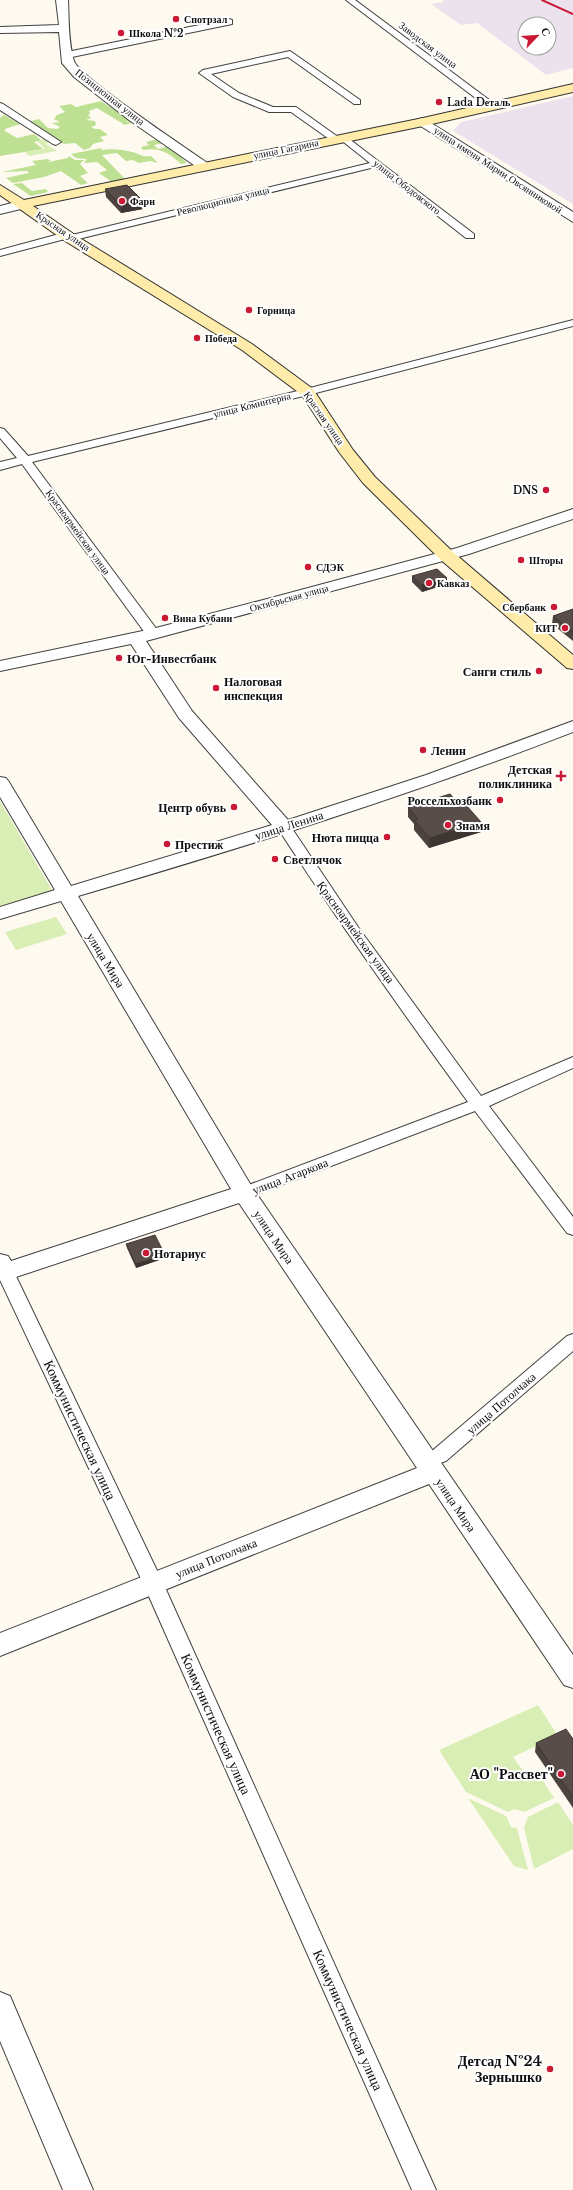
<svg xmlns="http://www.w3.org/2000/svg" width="573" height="2190" font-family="'Libre Baskerville',serif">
	<rect width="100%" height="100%" fill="#fffaef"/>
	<g fill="#ebe2ee" fill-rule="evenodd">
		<path d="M442,0h131v68l-27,7 -69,-52 -16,2 -30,-21 13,-2zM525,24h24v24h-24z"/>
		<polygon points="573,96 573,204 453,131 461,122"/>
	</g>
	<g fill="#d9eeb5">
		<polygon points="44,139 49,142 46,144 57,151 29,156 25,152 45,149 37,141"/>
		<polygon points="0,801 53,892 0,908"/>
		<polygon points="56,917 67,934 16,950 5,932"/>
		<polygon points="538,1705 558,1736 513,1757 525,1774 536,1770 554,1798 524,1812 514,1809 508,1812 466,1792 439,1750"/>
		<polygon points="468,1798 506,1816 511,1827 517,1828 528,1870 514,1866"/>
		<polygon points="558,1802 573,1825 573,1849 534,1869 524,1828 528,1817"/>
	</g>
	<g fill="#bee092">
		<polygon points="101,101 130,120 125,122 132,121 134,122 125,125 97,108 89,111 90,114 88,115 91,118 86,120 95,121 96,125 91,127 95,129 100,129 108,135 100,137 104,141 93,144 90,148 84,150 75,143 64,144 28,122 39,119 48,128 57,129 60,127 52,123 60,122 54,119 57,115 65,112 59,106 71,104 76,107"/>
		<polygon points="4,115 20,124 5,129 5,131 17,138 34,134 41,140 34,142 43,149 0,156 0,118"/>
		<path d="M157,139l7,4 -10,2 4,4 11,-3 18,17 -6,1c-12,-11 -21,-17 -38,-14l-2,-3 8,-2 -3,-3z"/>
		<path d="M101,148l1,2c10,-2 24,0 34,3 6,3 8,4 15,3l7,7 -8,-2 -11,2 -6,-3 -7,1 -9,-8 -15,2 23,24 -13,3 -13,-9 8,-3 -10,-8 -13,1 3,-4 -11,-1 -5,-4z"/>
		<polygon points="69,156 75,160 84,160 80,164 88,173 80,176 88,183 81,185 61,171 44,177 13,183 6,178 29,173 27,171 2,172 36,165 32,161 48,159 51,161 44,163 68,158"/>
		<polygon points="22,183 32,191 46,189 48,192 31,196 13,184"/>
	</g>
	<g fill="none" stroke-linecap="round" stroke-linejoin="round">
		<g stroke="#414141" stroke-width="2">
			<g id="minor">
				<polygon points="346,0 355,0 496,105 496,109 490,109"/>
				<polygon points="229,19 232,20 232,24 67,58 63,55 67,52"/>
				<polygon points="290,51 360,100 360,104 354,104 288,57 211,74 239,93 273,107 296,107 338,137 338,141 332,141 291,112 269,112 233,97 199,73 203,70"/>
				<polygon points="0,103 3,104 61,142 56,145 53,144 0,110"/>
				<polygon points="344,135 474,234 474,238 466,238 375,167 70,241 65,239 0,256 0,250 63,233 67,232 72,235 370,163 341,140 339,138"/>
				<polygon points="573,320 573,326 312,394 32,462 158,631 159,634 158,637 148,637 22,464 0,470 0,462 17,458 0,438 0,428 4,429 28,456 306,389"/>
				<path d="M284,823l5,1 69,103 123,169 92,-39v11l-84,38 84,111v18l-6,-2 -92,-122 -225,86 -6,2 -6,-2 -2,-4 2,-4 230,-87c-66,-90 -130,-181 -191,-275l2,-3z"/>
				<polygon points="5,1266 11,1267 14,1272 163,1583 436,2190 412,2190 143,1583 0,1280 0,1267"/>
				<polygon points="573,1334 573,1351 446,1461 426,1468 419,1466 417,1461 419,1456 432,1451 567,1336"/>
			</g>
		</g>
		<g stroke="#414141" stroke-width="2">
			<g id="tertiary">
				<path d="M56,0h12c1,19 0,42 6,61 4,15 116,90 135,103l2,3 -2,3h-8l-72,-50 -55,-43 -12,-14 -3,-31 -59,1v-6l59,-2z"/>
				<polygon points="423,118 573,212 573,222 419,125 417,122 419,119"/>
				<polygon points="24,200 29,201 30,204 29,207 0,214 0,206"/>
				<path d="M573,509v10l-104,35 -323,87 46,70 96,109 138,-45 147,-54v11c-162,63 -328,115 -495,164l174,291 321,468v33l-9,-3 -135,-201 -429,172v-23l417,-165 -178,-265 -226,75 -8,2 -5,-1v-25l8,2 3,5 220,-72 -170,-288 -61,18v-12l55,-17 -55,-93v-20l6,1 3,4 62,104 201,-61 -93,-107 -48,-74 -131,27v-10l152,-32 115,-30 190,-51z"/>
				<polygon points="0,1992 10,1996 93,2190 63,2190 0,2041"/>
			</g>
		</g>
		<g stroke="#303030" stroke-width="2">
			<polygon id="secondary" points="573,84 573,92 423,126 33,206 75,235 252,344 313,389 353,450 375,477 453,552 573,655 573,669 567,668 441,560 363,483 339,452 302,395 242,350 65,241 0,195 0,185 24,200 423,118"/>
		</g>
		<use href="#minor" fill="#fff" fill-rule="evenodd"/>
		<use href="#tertiary" fill="#fff" fill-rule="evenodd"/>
		<use href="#secondary" fill="#ffecaa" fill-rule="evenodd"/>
		<polyline stroke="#cb1935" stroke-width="2" points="542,0 573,14"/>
	</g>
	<g fill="#4c423f">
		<polygon points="105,189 143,201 143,209 121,213 106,197"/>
		<polygon points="412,576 447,578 447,584 422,592 412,582"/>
		<polygon points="573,609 573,641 552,624 553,616"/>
		<polygon points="408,807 461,807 481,822 481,832 429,848 414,830 414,824 408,817"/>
		<polygon points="126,1244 165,1255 165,1258 136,1268 127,1248"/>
		<polygon points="573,1739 573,1808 535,1752 536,1743"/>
	</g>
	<g fill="#3e3633">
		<polygon points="143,201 143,209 121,213 121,205"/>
		<polygon points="447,578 447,584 422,592 422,585"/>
		<polygon points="481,822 481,832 429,848 430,838"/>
		<polygon points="165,1255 165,1258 136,1268 136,1264"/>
	</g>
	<g fill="#584d49" stroke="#3e3633">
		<polygon points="127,185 143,201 121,205 105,189"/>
		<polygon points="437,569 447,578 422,585 412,576"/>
		<polygon points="573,609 573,632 553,616"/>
		<polygon points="450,794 461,807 466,805 481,822 430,838 414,820 418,819 408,807"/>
		<polygon points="155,1235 165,1255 136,1264 126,1244"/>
		<polygon points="566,1729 573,1739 573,1797 536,1743"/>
	</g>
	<g fill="#cb1935" stroke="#fff" stroke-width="1.5">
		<circle cx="176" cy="19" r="4"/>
		<circle cx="121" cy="33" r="4"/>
		<circle cx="439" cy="102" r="4"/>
		<circle cx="122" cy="201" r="4"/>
		<circle cx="249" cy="310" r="4"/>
		<circle cx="197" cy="338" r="4"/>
		<circle cx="546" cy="490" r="4"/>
		<circle cx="521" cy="560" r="4"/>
		<circle cx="308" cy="567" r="4"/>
		<circle cx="429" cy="583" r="4"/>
		<circle cx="554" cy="607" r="4"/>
		<circle cx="165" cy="618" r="4"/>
		<circle cx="565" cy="628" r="4"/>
		<circle cx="119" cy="658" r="4"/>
		<circle cx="539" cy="671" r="4"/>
		<circle cx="216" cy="688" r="4"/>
		<circle cx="423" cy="750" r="4"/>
		<path d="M559 770h4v4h4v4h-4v4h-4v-4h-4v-4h4z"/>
		<circle cx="500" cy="800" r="4"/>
		<circle cx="234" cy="807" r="4"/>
		<circle cx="448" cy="825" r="4"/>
		<circle cx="387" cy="837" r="4"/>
		<circle cx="167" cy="844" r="4"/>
		<circle cx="275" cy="859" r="4"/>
		<circle cx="146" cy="1253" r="4"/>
		<circle cx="561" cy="1774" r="4"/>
		<circle cx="550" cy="2069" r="4"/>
	</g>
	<g text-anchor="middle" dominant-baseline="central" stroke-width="4" stroke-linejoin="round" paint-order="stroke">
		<g font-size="10" font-weight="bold" fill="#0e0e0e" stroke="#fff" text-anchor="start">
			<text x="184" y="19">Спотрзал</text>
			<text x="129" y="33">Школа №2</text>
			<text x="447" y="102">Lada Dеталь</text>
			<text x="130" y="201">Фарн</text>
			<text x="257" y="310">Горница</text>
			<text x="205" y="338">Победа</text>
			<text x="538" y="490" text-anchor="end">DNS</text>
			<text x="529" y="560">Шторы</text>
			<text x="316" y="567">СДЭК</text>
			<text x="437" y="583">Кавказ</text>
			<text x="546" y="607" text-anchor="end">Сбербанк</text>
			<text x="173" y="618">Вина Кубани</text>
			<text x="557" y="628" text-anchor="end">КИТ</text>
		</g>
		<g font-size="10" fill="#0e0e0e" stroke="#fff">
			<text transform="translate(428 45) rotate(37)">Заводская улица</text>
			<text transform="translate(110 97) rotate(38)">Позиционная улица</text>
			<text transform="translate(286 149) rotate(-12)">улица Гагарина</text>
			<text transform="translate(498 170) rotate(33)">улица имени Марии Овсянниковой</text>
			<text transform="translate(407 187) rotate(38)">улица Ободовского</text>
			<text transform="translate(223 201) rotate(-14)">Революционная улица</text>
			<text transform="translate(63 231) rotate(34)">Красная улица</text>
			<text transform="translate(252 405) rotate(-14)">улица Коминтерна</text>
			<text transform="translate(324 418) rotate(55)">Красная улица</text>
			<text transform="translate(78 532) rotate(54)">Красноармейская улица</text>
			<text transform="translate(289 598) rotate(-15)">Октябрьская улица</text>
		</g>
		<g font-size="12" font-weight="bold" fill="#0e0e0e" stroke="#fff" text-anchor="start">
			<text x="127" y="658">Юг-Инвестбанк</text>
			<text x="531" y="671" text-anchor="end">Санги стиль</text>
			<text x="224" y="681">Налоговая<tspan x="224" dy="14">инспекция</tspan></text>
			<text x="431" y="750">Ленин</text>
			<text x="552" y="769" text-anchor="end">Детская<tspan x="552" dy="14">поликлиника</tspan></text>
			<text x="492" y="800" text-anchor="end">Россельхозбанк</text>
			<text x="226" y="807" text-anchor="end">Центр обувь</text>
			<text x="456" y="825">Знамя</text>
			<text x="379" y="837" text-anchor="end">Нюта пицца</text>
			<text x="175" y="844">Престиж</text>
			<text x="283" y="859">Светлячок</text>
			<text x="154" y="1253">Нотариус</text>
		</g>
		<g font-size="12" fill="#0e0e0e" stroke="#fff">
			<text transform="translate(289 825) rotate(-18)">улица Ленина</text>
			<text transform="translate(356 932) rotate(54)">Красноармейская улица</text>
			<text transform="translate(106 960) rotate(59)">улица Мира</text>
			<text transform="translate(290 1176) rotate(-21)">улица Агаркова</text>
			<text transform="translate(274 1237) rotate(56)">улица Мира</text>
			<text transform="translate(501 1403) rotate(-41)">улица Потолчака</text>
			<text transform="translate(456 1505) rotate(56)">улица Мира</text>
			<text transform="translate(216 1558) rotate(-22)">улица Потолчака</text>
		</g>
		<g font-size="14" fill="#0e0e0e" stroke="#fff">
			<text transform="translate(80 1430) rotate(65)">Коммунистическая улица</text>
			<text transform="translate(216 1724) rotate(66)">Коммунистическая улица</text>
			<text transform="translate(348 2020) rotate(66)">Коммунистическая улица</text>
		</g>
		<g font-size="14" font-weight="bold" fill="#0e0e0e" stroke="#fff" text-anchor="end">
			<text x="553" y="1774">АО "Рассвет"</text>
			<text x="542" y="2061">Детсад №24<tspan x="542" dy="16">Зернышко</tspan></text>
		</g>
	</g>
	<g transform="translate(537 36) rotate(65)"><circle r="19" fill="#ffffff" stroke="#9f9f9f"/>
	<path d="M0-3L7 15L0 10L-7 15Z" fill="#cb1935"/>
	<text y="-6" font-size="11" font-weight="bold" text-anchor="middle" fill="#0e0e0e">С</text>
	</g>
</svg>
